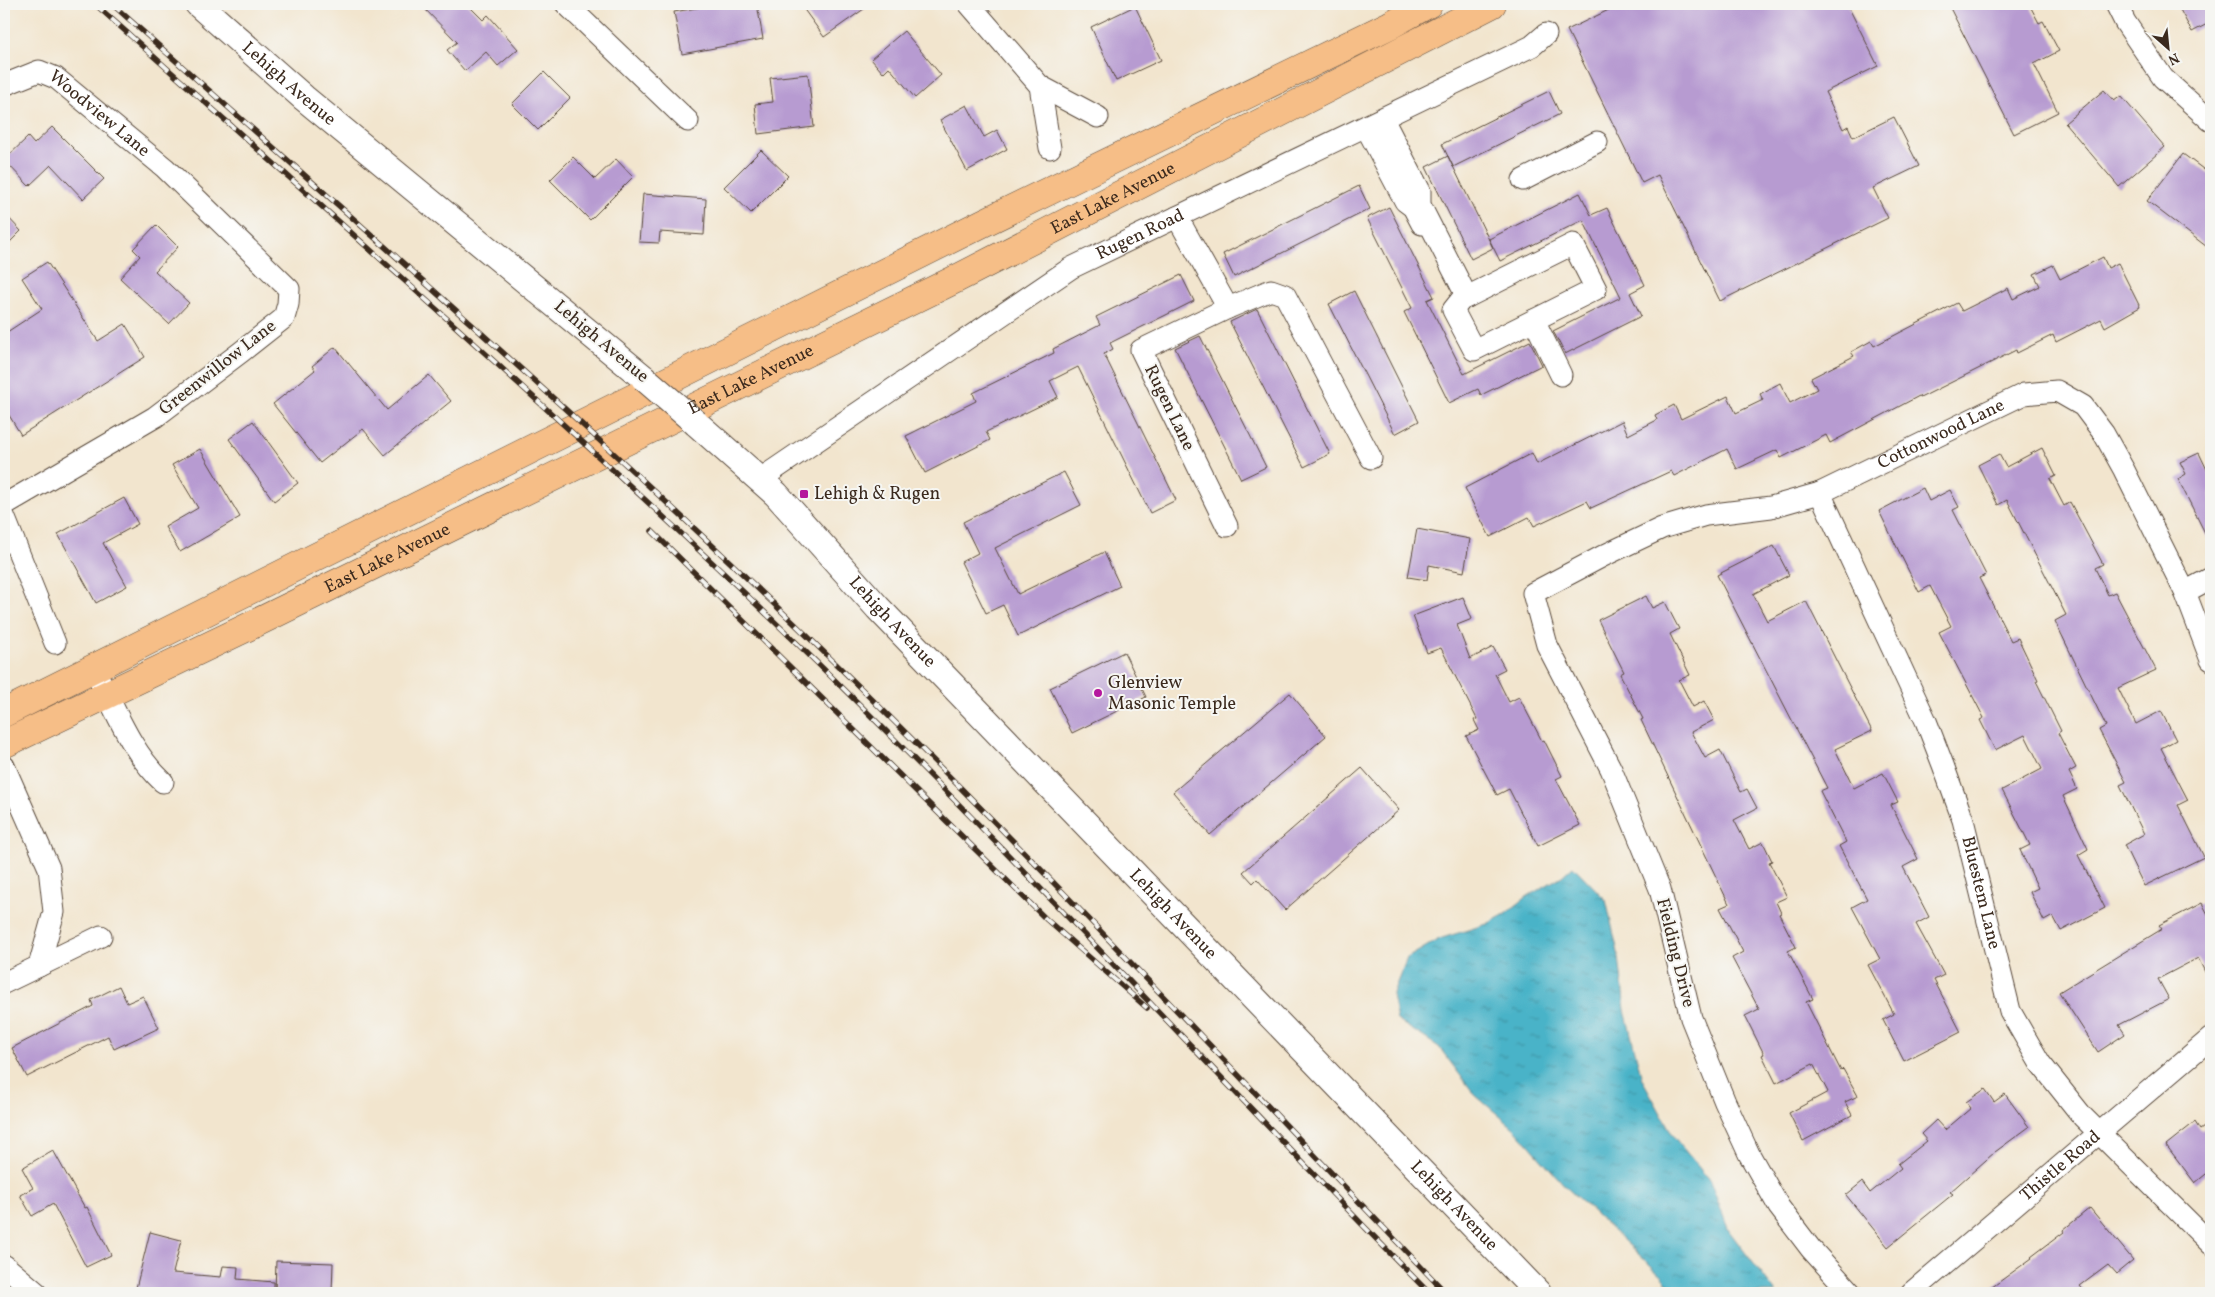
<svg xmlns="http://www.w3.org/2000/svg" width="2215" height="1297" font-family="Vollkorn,serif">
	<defs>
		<pattern id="water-ripples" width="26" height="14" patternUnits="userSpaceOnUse" patternTransform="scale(1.25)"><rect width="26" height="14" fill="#49b3c8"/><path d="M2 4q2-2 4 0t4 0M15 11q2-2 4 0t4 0" fill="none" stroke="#3e92a2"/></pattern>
	</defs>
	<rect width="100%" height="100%" fill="#f6f6f2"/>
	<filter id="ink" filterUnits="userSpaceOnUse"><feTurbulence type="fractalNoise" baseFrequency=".02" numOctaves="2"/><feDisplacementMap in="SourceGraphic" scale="10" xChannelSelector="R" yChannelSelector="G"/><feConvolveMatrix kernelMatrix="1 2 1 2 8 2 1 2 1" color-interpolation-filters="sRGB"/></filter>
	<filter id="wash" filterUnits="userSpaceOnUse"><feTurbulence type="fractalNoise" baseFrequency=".0096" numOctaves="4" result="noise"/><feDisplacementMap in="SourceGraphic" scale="20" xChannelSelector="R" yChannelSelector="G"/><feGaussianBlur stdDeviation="1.12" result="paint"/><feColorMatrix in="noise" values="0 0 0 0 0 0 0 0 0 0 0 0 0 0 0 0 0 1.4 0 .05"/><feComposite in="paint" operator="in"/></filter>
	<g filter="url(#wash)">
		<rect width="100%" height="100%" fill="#f2e5ce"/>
		<polygon fill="url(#water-ripples)" stroke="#426e73" points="1573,866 1606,900 1619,957 1625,1010 1642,1079 1674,1137 1710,1181 1729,1231 1776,1293 1675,1293 1662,1276 1566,1187 1516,1130 1475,1095 1439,1047 1397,1020 1392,995 1407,958 1439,939 1487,924 1505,914 1528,896 1562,876"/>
		<g id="blocks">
			<g fill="#b79bd1">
				<polygon points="420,4 467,4 483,20 488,15 518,49 498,66 486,52 465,71 447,50 457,42"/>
				<polygon points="718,4 757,4 763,39 682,54 674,12"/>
				<polygon points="800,4 871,4 824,37"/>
				<polygon points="1621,4 1847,4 1878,66 1825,92 1843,129 1848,126 1853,137 1894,117 1919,166 1873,188 1888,218 1720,301 1658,175 1642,183 1567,30"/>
				<polygon points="1948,4 2029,4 2039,23 2043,21 2059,51 2034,64 2058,112 2014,134"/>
				<polygon points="2177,4 2211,4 2211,22 2192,32"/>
				<polygon points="1135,6 1161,60 1116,81 1091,27"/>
				<polygon points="904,31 941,75 915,98 889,67 883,73 871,59"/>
				<polygon points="544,72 570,98 538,130 512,104"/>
				<polygon points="808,74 814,127 758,134 755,104 773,102 770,78"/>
				<polygon points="2104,90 2114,101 2121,96 2165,147 2119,187 2065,123"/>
				<polygon points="1549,91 1560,114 1453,167 1442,144"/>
				<polygon points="967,105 984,137 997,130 1007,149 967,171 940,120"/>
				<polygon points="52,127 104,179 83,199 51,165 29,186 4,160 28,137 34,144"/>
				<polygon points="761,150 788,176 751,213 724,187"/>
				<polygon points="2183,154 2211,175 2211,250 2147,201"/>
				<polygon points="1448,156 1493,248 1471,259 1426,167"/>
				<polygon points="573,157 595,179 616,159 633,177 590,220 550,180"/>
				<polygon points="1359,186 1370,209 1234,277 1223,254"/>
				<polygon points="1580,193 1591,215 1607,208 1645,285 1630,293 1641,316 1565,354 1553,331 1621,297 1583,220 1500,261 1489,239"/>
				<polygon points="643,194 706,199 704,235 660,232 659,243 639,242"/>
				<polygon points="1389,207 1434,297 1427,300 1464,374 1530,341 1542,365 1481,395 1478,389 1449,403 1404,312 1412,308 1367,218"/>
				<polygon points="4,213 21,231 4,248"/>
				<polygon points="156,225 178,247 155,271 189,303 169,324 120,278 140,256 133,249"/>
				<polygon points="2103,257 2108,268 2118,263 2140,307 2105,327 2101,319 2056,342 2053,335 2017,353 2016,350 1920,398 1919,396 1830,443 1826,435 1781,458 1777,450 1737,469 1727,449 1674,476 1671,471 1591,508 1587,501 1534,526 1529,517 1490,537 1465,488 1532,453 1537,464 1622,421 1628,435 1657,420 1655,415 1674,405 1681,419 1728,396 1736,413 1763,400 1760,394 1780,383 1790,403 1817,389 1811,378 1854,356 1851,352 1871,341 1874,346 1957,303 1962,311 2008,288 2013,299 2040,286 2034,274 2053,265 2060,279"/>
				<polygon points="47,262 98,341 125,324 145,357 21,435 4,407 4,334 42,309 22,278"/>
				<polygon points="1181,275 1194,301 1110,343 1113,349 1104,354 1176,500 1150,513 1078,367 1050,381 1058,397 986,432 990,440 925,473 906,436 976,401 973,393 1054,353 1053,349 1100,325 1096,317"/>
				<polygon points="1354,291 1419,421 1395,434 1329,304"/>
				<polygon points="1257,309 1330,454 1304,467 1230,322"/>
				<polygon points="1200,336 1266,467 1241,479 1175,348"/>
				<polygon points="335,347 387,410 429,375 451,401 385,455 363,429 320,463 273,404 315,370 312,366"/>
				<polygon points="253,421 298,483 274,501 229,439"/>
				<polygon points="2042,448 2056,476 2050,479 2064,506 2070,502 2103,564 2095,568 2108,595 2115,592 2156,670 2118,688 2136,724 2161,711 2176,740 2161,748 2188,800 2178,805 2204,857 2144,886 2124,845 2144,834 2120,785 2126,782 2099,730 2106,726 2055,621 2066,615 2007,500 1998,505 1978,465 1999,454 2006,467"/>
				<polygon points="200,449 240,517 180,552 165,527 198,508 172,465"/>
				<polygon points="2199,453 2211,478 2211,545 2178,479 2186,474 2180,462"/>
				<polygon points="1064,472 1081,505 995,548 1018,594 1104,552 1120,586 1018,636 1003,605 986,613 961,562 978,553 963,522"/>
				<polygon points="1923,488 1929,501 1950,490 1959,507 1953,510 1986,575 1979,578 2011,641 2018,638 2038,680 2036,681 2061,731 2058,733 2076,768 2069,772 2077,789 2063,796 2088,849 2078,855 2105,908 2061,931 2053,916 2044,921 2030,892 2038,888 2020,850 2030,845 2002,790 2042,769 2025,735 1995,750 1980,720 1984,718 1939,632 1951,626 1930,586 1919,592 1879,511"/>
				<polygon points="124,498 138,524 103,543 127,586 96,603 58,534"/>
				<polygon points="1417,529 1470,539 1464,572 1429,565 1427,580 1408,577"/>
				<polygon points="1774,546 1789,575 1753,594 1767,621 1806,601 1872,731 1835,749 1854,788 1883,773 1898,802 1891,805 1918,859 1903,867 1929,917 1916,924 1944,975 1934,980 1961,1032 1904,1061 1883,1020 1894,1014 1868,965 1880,959 1852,907 1867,899 1839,846 1846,842 1820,791 1827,788 1717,575"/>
				<polygon points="1646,596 1652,608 1665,602 1679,629 1670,634 1690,675 1679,680 1693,707 1704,701 1714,720 1691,732 1705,758 1720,750 1741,792 1747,789 1757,808 1734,820 1749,849 1763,842 1772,861 1769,862 1787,897 1776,902 1781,913 1779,914 1796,947 1788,951 1813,999 1806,1002 1841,1071 1843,1069 1858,1096 1845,1102 1852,1115 1803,1141 1789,1113 1828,1092 1813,1064 1776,1083 1762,1055 1764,1054 1745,1016 1759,1009 1732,958 1743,952 1720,908 1729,904 1641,720 1643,719 1620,674 1624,672 1598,620"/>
				<polygon points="1463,597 1472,619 1457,625 1470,659 1493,647 1505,669 1495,674 1509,702 1519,697 1542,741 1544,740 1562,776 1556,779 1580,825 1538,846 1509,789 1497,795 1466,736 1479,730 1474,720 1477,719 1441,648 1427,653 1413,616"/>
				<polygon points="1124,652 1146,697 1072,733 1050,688"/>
				<polygon points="1290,693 1326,736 1210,835 1173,792"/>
				<polygon points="1362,768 1399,810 1285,910 1257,879 1253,883 1243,872"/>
				<polygon points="2202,903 2211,920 2211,984 2198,958 2158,979 2169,999 2119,1025 2125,1034 2098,1052 2059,992 2162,929 2159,925"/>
				<polygon points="119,986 127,1003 143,996 159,1028 114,1049 108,1036 27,1077 12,1048 93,1006 91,1000"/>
				<polygon points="1985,1089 1994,1102 2005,1094 2029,1127 1995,1152 1950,1192 1953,1194 1888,1247 1846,1195 1862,1182 1870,1193 1901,1168 1898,1164 1927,1141 1921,1134 1936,1120 1945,1130 1971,1108 1966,1102"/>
				<polygon points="2195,1122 2200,1130 2211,1122 2211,1170 2195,1183 2166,1145"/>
				<polygon points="53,1150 85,1208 87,1207 111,1255 86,1267 53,1204 32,1216 20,1195 33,1188 22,1168"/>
				<polygon points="2090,1208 2133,1260 2116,1274 2108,1265 2080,1286 2086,1293 1984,1293 2032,1258 2031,1257 2064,1232 2063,1230"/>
				<polygon points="150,1232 181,1240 173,1273 221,1277 223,1266 238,1267 237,1279 274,1282 274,1293 158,1293 136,1288"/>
				<polygon points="276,1261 333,1263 332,1293 275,1293"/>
			</g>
		</g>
	</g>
	<g filter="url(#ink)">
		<use href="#blocks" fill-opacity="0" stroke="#564638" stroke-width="1"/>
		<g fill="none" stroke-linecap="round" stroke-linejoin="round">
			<g stroke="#564638" stroke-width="23">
				<g id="minor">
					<polyline points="566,4 688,121"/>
					<polyline points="969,4 1040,86 1050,148"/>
					<polyline points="2116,4 2125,22 2163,78 2211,121"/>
					<path id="s1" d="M4,85l35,-14 17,7 109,90 124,121 -1,15 -4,14 -43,34 -86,65 -151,88"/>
					<polyline points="1040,86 1098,117"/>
					<polyline points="1383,119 1420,191 1420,205 1467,297"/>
					<polyline points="1366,127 1405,201 1413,207 1422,224"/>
					<polyline points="1523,180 1597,142"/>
					<polyline points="1177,217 1228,308 1271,290 1285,295 1371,458"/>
					<polygon points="1573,244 1596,289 1474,350 1453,310 1461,300"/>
					<polyline points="1534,320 1561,375"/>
					<path id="s2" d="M759,480l312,-212 461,-222 14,-12"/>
					<path id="s3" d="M1820,493l106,228 17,44 20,55 47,191 30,52 43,54 128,127"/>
					<polyline points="4,516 55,643"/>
					<polyline points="1227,526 1141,350 1228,308"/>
					<polyline points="2185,592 2211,578"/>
					<path d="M94,669c21,39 36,82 69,113"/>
					<polyline points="4,766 49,868 54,912 39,966"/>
					<polyline points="4,983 101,936"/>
					<polyline points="4,1265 37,1293"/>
					<path id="s4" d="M1851,1293l-40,-44 -32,-42 -30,-53 -24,-52 -34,-84 -31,-129 -49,-120 -64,-124 -14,-52 70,-37 59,-28 44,-13 65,-8 49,-14 204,-99 33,-3 26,15 21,28 20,36 61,122 26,68"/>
					<path id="s5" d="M1911,1293l300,-255"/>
				</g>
			</g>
			<g stroke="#564638" stroke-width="28">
				<g id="tertiary">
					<path id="s6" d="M198,4l106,94 340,280"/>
					<path id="s7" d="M696,423l80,71 102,114 660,685"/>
				</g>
			</g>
			<g stroke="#564638" stroke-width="29">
				<g id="primary">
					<polyline points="4,713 983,223 1390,25 1428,4"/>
					<path id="s8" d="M4,744l244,-117 708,-348 536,-275"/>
				</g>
			</g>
			<use href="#minor" stroke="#fff" stroke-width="21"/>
			<use href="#tertiary" stroke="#fff" stroke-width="26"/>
			<use href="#primary" stroke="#f6be87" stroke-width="28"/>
			<g stroke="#3b2a1e" stroke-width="5.5">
				<g id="rail">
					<path d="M95,4c238,213 479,424 710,647 214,208 415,429 624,642"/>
					<path d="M112,4c243,217 490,431 724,660 209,204 408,418 610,629"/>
					<polyline points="652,531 1047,920 1147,1008"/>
				</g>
			</g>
			<use href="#rail" stroke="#f6f6f2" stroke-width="4" stroke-dasharray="11" stroke-linecap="butt"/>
			<g stroke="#564638" stroke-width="28" stroke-linecap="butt">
				<polyline id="tertiary-bridge" points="644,378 696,423"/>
			</g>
			<use href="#tertiary-bridge" stroke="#fff" stroke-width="26"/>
		</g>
	</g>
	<g fill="#b5179e" stroke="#f6f6f2" stroke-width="2">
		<rect x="799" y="489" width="10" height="10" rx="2.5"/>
		<circle cx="1098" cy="693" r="5"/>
	</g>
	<g text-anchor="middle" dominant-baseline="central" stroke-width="4" stroke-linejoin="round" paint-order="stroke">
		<g font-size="18" fill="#3b2a1e" stroke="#f6f6f2">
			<text stroke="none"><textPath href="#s6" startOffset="121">Lehigh Avenue</textPath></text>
			<text stroke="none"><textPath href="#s1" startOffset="112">Woodview Lane</textPath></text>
			<text stroke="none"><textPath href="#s8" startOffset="1236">East Lake Avenue</textPath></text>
			<text stroke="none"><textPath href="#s2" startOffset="454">Rugen Road</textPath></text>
			<text transform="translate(601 342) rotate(40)">Lehigh Avenue</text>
			<text transform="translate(218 368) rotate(-38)">Greenwillow Lane</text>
			<text stroke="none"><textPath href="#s8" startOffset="831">East Lake Avenue</textPath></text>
			<text transform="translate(1169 408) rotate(64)">Rugen Lane</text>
			<text stroke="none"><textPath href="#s4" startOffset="1218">Cottonwood Lane</textPath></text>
			<text stroke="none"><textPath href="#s8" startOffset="426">East Lake Avenue</textPath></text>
			<text stroke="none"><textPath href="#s7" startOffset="280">Lehigh Avenue</textPath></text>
			<text stroke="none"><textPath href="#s3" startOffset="432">Bluestem Lane</textPath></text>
			<text stroke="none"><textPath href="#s7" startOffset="685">Lehigh Avenue</textPath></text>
			<text transform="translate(1675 953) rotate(76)">Fielding Drive</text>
			<text stroke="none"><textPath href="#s5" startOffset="196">Thistle Road</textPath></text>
			<text stroke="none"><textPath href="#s7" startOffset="1090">Lehigh Avenue</textPath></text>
		</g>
		<g font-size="18" fill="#3b2a1e" stroke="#f6f6f2" text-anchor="start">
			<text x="814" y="494">Lehigh &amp; Rugen</text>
			<text x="1108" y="683">Glenview<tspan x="1108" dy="21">Masonic Temple</tspan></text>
		</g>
	</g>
	<rect width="2215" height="1297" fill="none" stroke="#f6f6f2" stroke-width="20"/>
	<g transform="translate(2168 48) rotate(153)" stroke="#f6f6f2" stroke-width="4" paint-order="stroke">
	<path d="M0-4L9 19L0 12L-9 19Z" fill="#3b2a1e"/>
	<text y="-8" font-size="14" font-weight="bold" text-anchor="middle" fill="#3b2a1e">N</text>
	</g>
</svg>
